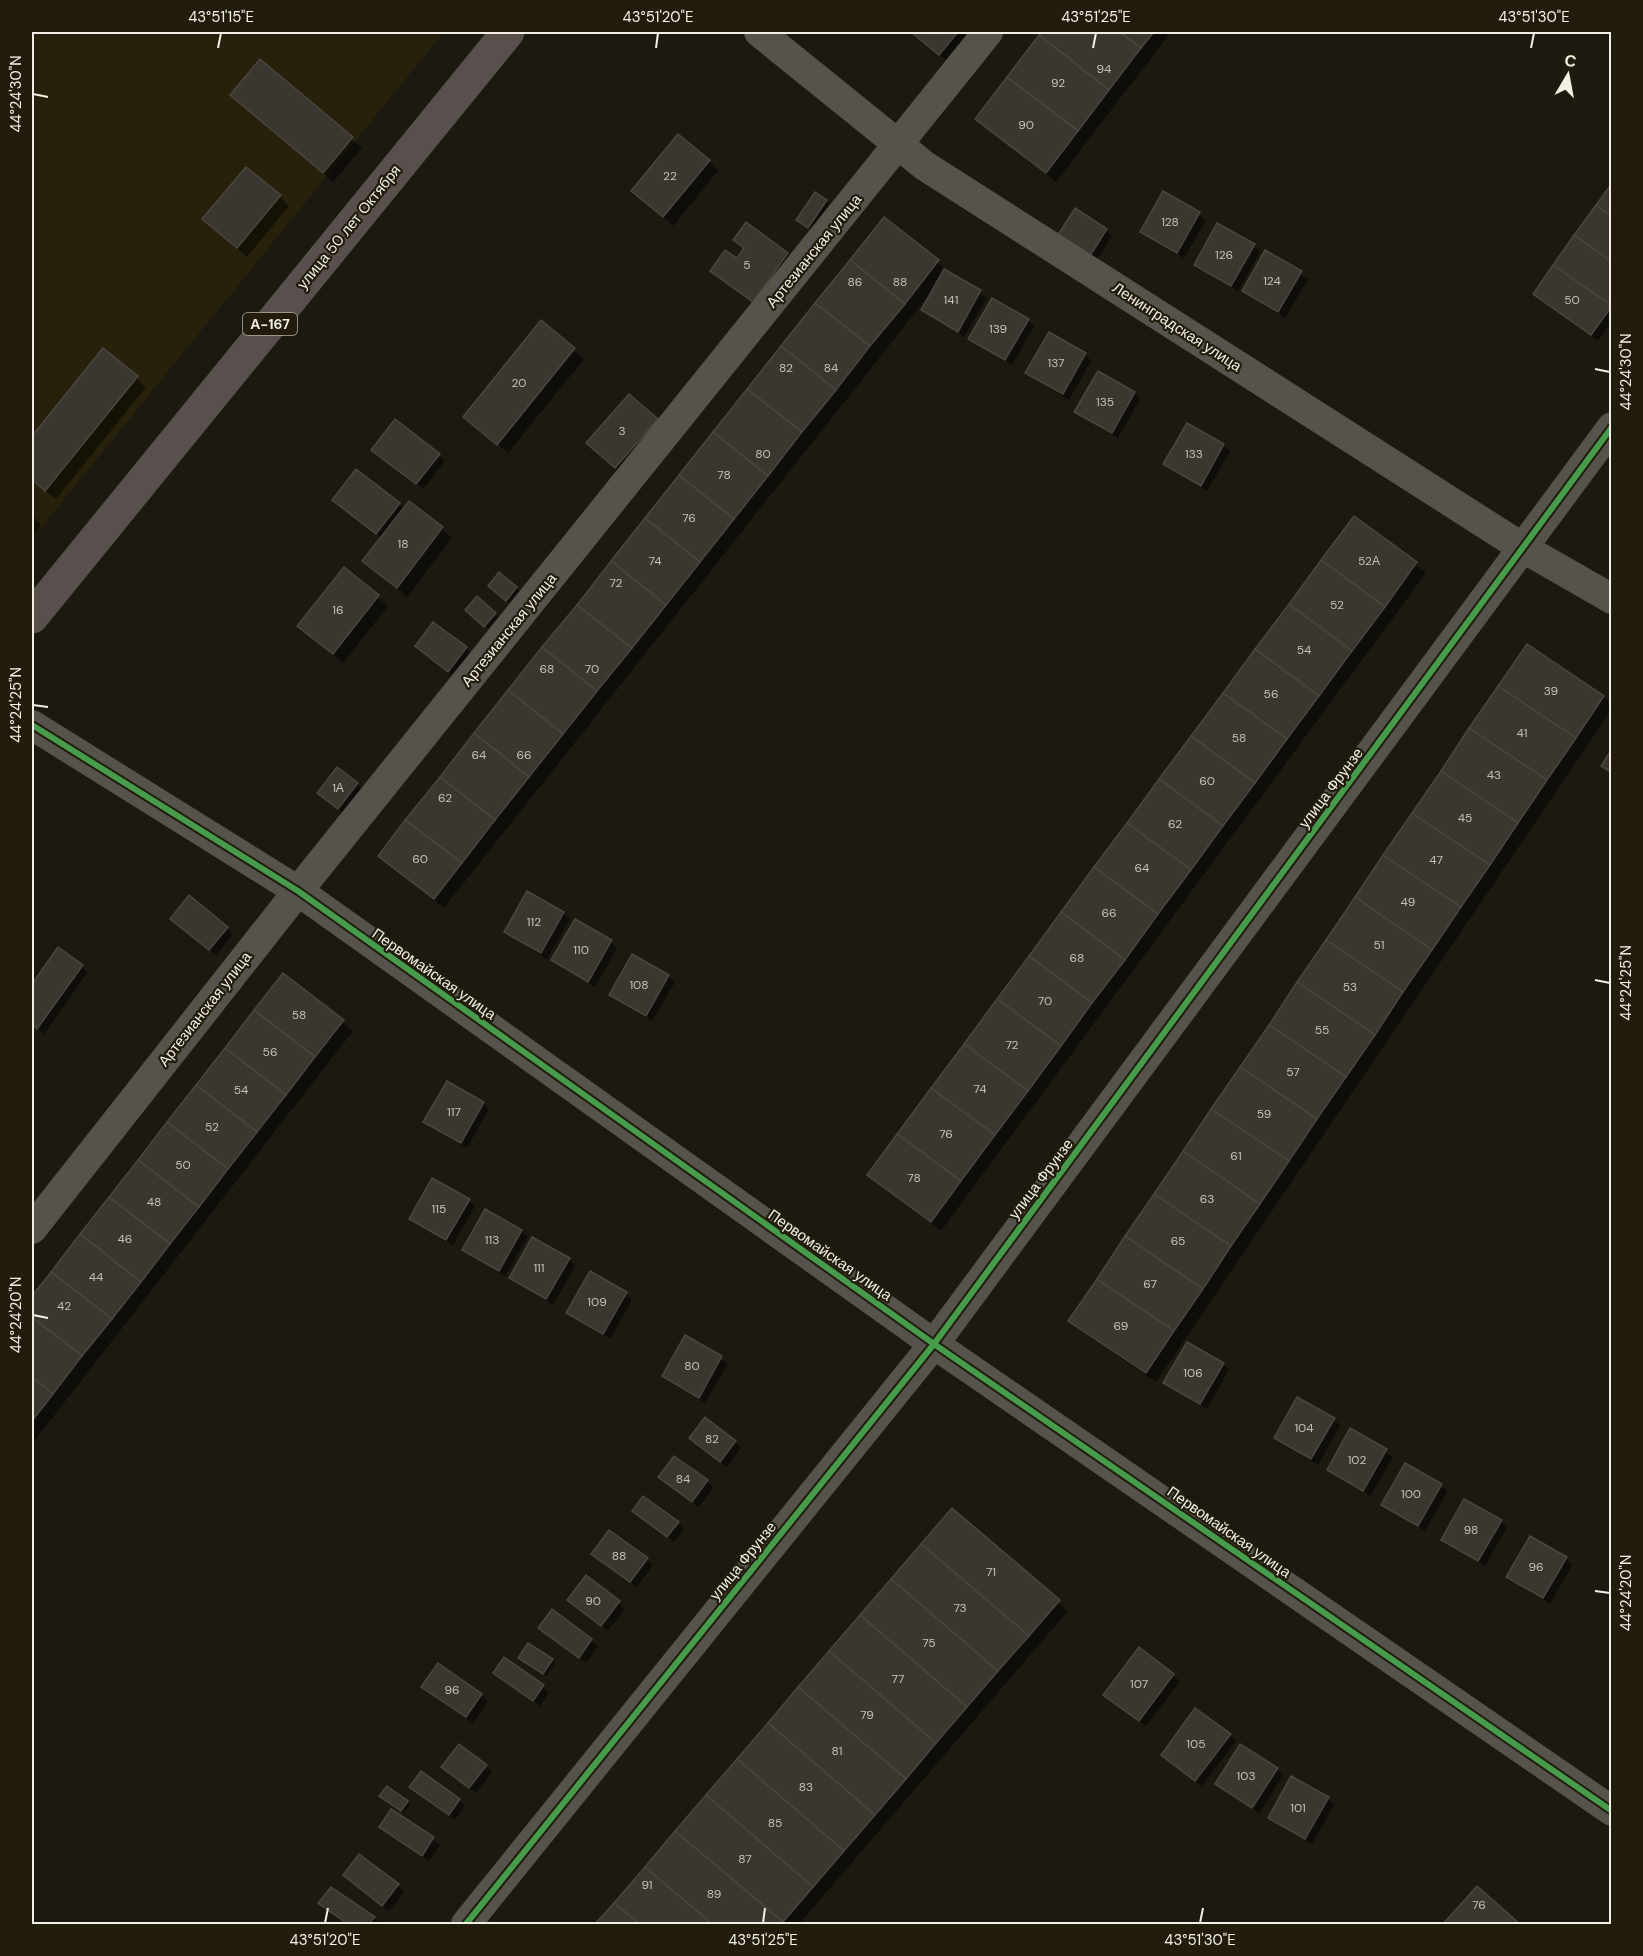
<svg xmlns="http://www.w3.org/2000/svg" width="1643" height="1956" font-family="'DM Sans',sans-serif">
	<rect width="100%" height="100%" fill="#1c1911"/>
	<polygon fill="#27200b" points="32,32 444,32 32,539"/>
	<g fill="#0007">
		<polygon points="913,32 969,32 946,60"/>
		<polygon points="1044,32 1171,32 1056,182 977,119"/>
		<polygon points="260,61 362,148 333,182 232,95"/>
		<polygon points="709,161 718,171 673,226 633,191"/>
		<polygon points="1612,186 1612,322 1598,341 1535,294"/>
		<polygon points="1164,193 1206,220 1184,258 1142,232"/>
		<polygon points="816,194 829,204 811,230 801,223"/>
		<polygon points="280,197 289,206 247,257 204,219"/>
		<polygon points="884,219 938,262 947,273 987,298 964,337 922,310 929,295 444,908 380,856"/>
		<polygon points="1106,230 1112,236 1094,264 1064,244"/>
		<polygon points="735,240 787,254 793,260 760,307 712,271 737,260 745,249"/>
		<polygon points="1254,246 1260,252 1238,291 1196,264"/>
		<polygon points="1265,252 1308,279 1285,318 1243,291"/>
		<polygon points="1028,320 1034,326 1012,365 970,339"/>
		<polygon points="541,323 584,359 508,453 465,417"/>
		<polygon points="103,350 146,387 56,499 32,480 32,438"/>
		<polygon points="1085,354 1091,361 1069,400 1027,373"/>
		<polygon points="1134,393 1140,399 1118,438 1076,412"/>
		<polygon points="657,420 622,473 594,449"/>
		<polygon points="1223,445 1230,451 1207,491 1165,464"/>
		<polygon points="439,455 445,461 423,489 380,456"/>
		<polygon points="409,503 452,538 407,597 364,561 382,538 340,506 399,504 404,509"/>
		<polygon points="32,515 41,525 32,538"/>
		<polygon points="1354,518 1426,573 941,1231 869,1175"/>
		<polygon points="344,570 388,606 343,663 309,635"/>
		<polygon points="499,574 519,591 509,603 492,589"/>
		<polygon points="477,598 498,617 488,628 467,610"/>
		<polygon points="466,648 472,654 455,677 423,653"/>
		<polygon points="1603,697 1612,705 1612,709 1156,1382 1080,1330 1070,1320"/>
		<polygon points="357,784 363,790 345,814 326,799"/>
		<polygon points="563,913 570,919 547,959 506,932"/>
		<polygon points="178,925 227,928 233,934 216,955"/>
		<polygon points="611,942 617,948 595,987 553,960"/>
		<polygon points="59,950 88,972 44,1034 32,1025 32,987"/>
		<polygon points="283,975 353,1031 32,1444 32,1299"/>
		<polygon points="668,976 675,982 652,1021 610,995"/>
		<polygon points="483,1103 489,1109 467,1148 425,1122"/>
		<polygon points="469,1200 475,1206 453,1245 411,1219"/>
		<polygon points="521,1231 528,1237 505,1276 463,1250"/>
		<polygon points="569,1259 575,1266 553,1305 511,1278"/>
		<polygon points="626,1293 632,1300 610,1339 568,1312"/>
		<polygon points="686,1337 728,1364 705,1403 664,1376"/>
		<polygon points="1223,1364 1229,1370 1207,1409 1165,1382"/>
		<polygon points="1334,1419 1340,1426 1318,1465 1276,1438"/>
		<polygon points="1350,1430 1393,1457 1370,1496 1328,1469"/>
		<polygon points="735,1442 741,1448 727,1467 697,1444"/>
		<polygon points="660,1477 707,1481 713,1487 699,1507"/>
		<polygon points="1441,1485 1447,1492 1425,1531 1383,1504"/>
		<polygon points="952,1510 1068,1611 799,1924 597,1924"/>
		<polygon points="634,1511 678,1523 684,1529 674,1542"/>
		<polygon points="1501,1521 1507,1527 1485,1566 1443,1540"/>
		<polygon points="593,1554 647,1559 653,1565 637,1587"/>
		<polygon points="1566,1558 1572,1565 1550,1604 1508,1577"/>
		<polygon points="587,1577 625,1609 608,1631 569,1600"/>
		<polygon points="540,1628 591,1640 598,1646 586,1663"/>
		<polygon points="1139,1650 1180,1681 1146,1726 1111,1701"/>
		<polygon points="523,1660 552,1660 555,1663 546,1676"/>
		<polygon points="494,1673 543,1687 549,1693 540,1706"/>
		<polygon points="423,1687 481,1695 488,1701 473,1723"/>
		<polygon points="1230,1735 1236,1741 1202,1786 1169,1761"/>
		<polygon points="486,1766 492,1772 476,1793 449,1773"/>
		<polygon points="1277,1769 1283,1775 1259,1813 1217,1784"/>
		<polygon points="421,1773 465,1806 455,1820 418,1793"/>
		<polygon points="387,1788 410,1805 404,1813 384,1798"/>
		<polygon points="1328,1799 1334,1805 1312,1844 1270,1818"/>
		<polygon points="392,1811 440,1845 429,1861 381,1827"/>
		<polygon points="351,1881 398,1886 404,1892 389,1911"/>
		<polygon points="1477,1889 1518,1924 1445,1924"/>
		<polygon points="320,1903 374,1918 380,1924 347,1924"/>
	</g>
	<g fill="#3c3630" stroke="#4a4640" stroke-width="1.5">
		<polygon points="911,32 958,32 939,55"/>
		<polygon points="1042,32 1120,32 1141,48 1109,90 1039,35"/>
		<polygon points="1120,32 1154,32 1141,48"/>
		<polygon points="1039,35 1109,90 1078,131 1007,77"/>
		<polygon points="260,59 353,137 323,173 230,95"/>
		<polygon points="1007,77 1078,131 1046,173 975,119"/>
		<polygon points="678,134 710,160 663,217 631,191"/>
		<polygon points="246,167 281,195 237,248 202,219"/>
		<polygon points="1612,183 1612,217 1596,205"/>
		<polygon points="1163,191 1200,212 1177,253 1140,232"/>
		<polygon points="815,192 827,200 808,228 796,220"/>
		<polygon points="1596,205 1612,217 1612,262 1574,235"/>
		<polygon points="1075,208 1107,229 1088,259 1056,238"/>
		<polygon points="884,217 939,260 905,304 850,260"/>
		<polygon points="746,222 788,253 753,302 710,271 725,250 737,258 744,248 733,240"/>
		<polygon points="1217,223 1255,244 1231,286 1194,265"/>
		<polygon points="1574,235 1612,262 1612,306 1553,265"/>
		<polygon points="1265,250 1302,271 1278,312 1242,291"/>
		<polygon points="850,260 905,304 870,346 815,303"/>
		<polygon points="1553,265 1612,306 1591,335 1533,294"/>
		<polygon points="944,269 981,290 958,332 921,310"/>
		<polygon points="992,298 1029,319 1005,360 968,339"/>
		<polygon points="815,303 870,346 836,390 781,346"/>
		<polygon points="541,320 575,348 497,445 463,417"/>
		<polygon points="1049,332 1086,353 1063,394 1025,373"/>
		<polygon points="781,346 836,390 802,432 747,389"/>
		<polygon points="103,348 138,376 45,491 32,480 32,436"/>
		<polygon points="1098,371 1135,392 1112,433 1074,412"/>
		<polygon points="747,389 802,432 768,476 713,432"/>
		<polygon points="629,394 658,419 615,468 586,443"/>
		<polygon points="395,419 440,454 416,484 371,450"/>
		<polygon points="1187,423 1224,444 1201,486 1163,464"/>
		<polygon points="713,432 768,476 734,519 679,475"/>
		<polygon points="356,469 400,503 376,534 332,500"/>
		<polygon points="679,475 734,519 700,562 645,518"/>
		<polygon points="409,501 443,527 397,588 362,561"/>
		<polygon points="1354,516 1417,562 1385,607 1321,560"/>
		<polygon points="645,518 700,562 666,605 611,561"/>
		<polygon points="1321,560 1385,607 1352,651 1289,604"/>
		<polygon points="611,561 666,605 632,648 577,605"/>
		<polygon points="344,567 379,595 333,654 297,626"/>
		<polygon points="499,572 517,587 506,601 488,586"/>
		<polygon points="477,596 496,613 484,627 465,610"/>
		<polygon points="1289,604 1352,651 1319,696 1255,649"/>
		<polygon points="577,605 632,648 597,691 542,647"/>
		<polygon points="433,622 467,647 448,672 415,646"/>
		<polygon points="1527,644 1604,696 1576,738 1498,686"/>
		<polygon points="542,647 597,691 563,734 508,690"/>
		<polygon points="1255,649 1319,696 1287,739 1223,693"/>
		<polygon points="1498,686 1576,738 1547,780 1469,728"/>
		<polygon points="508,690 563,734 529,777 474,733"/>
		<polygon points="1223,693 1287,739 1255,783 1191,736"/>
		<polygon points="1469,728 1547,780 1518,823 1441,771"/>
		<polygon points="474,733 529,777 495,820 440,777"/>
		<polygon points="1191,736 1255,783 1223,826 1159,779"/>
		<polygon points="1612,749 1612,773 1601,766"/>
		<polygon points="337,767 358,783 338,809 317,793"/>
		<polygon points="1441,771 1518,823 1490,865 1412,813"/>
		<polygon points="440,777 495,820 462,863 405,820"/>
		<polygon points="1159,779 1223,826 1191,870 1127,823"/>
		<polygon points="1412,813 1490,865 1461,907 1383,855"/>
		<polygon points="405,820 462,863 434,899 378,856"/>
		<polygon points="1127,823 1191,870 1158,914 1094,867"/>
		<polygon points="1383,855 1461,907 1432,950 1355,897"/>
		<polygon points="1094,867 1158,914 1125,960 1061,912"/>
		<polygon points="527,891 564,912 541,953 504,932"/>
		<polygon points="189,895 228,927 209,950 170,919"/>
		<polygon points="1355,897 1432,950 1403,992 1326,940"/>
		<polygon points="1061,912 1125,960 1092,1003 1029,956"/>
		<polygon points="575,919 612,940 588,982 551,960"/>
		<polygon points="1326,940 1403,992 1375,1035 1297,982"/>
		<polygon points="58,947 83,965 37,1029 32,1024 32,984"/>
		<polygon points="632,954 669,975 646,1016 609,995"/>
		<polygon points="1029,956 1092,1003 1061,1046 997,999"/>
		<polygon points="283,973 344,1020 315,1057 254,1010"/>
		<polygon points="1297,982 1375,1035 1346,1077 1269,1025"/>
		<polygon points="997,999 1061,1046 1028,1091 964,1044"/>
		<polygon points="254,1010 315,1057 286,1095 225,1048"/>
		<polygon points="1269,1025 1346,1077 1317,1119 1240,1067"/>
		<polygon points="964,1044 1028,1091 995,1135 931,1088"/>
		<polygon points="225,1048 286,1095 257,1132 196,1085"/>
		<polygon points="1240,1067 1317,1119 1289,1161 1211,1109"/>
		<polygon points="447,1081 484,1102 461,1143 423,1122"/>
		<polygon points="196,1085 257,1132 228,1169 167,1122"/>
		<polygon points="931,1088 995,1135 961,1181 897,1134"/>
		<polygon points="1211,1109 1289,1161 1260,1204 1183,1151"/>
		<polygon points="167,1122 228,1169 199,1207 138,1160"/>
		<polygon points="897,1134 961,1181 931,1222 867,1175"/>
		<polygon points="1183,1151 1260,1204 1231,1246 1154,1194"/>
		<polygon points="138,1160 199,1207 170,1244 109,1197"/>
		<polygon points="432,1178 470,1199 446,1240 409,1219"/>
		<polygon points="1154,1194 1231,1246 1203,1289 1125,1236"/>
		<polygon points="109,1197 170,1244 141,1282 80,1234"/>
		<polygon points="485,1209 522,1230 499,1271 462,1250"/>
		<polygon points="80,1234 141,1282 112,1319 51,1272"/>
		<polygon points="1125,1236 1203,1289 1174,1331 1097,1279"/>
		<polygon points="532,1237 570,1258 546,1299 509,1278"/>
		<polygon points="590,1271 627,1292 603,1334 566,1313"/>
		<polygon points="51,1272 112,1319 82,1356 32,1317 32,1296"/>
		<polygon points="1097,1279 1174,1331 1146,1373 1068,1321"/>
		<polygon points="32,1317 82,1356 53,1394 32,1377"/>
		<polygon points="685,1335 722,1356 699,1398 662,1376"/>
		<polygon points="1187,1342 1224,1363 1200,1404 1163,1383"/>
		<polygon points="32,1377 53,1394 32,1421"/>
		<polygon points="1297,1397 1335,1418 1311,1459 1274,1438"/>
		<polygon points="705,1417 736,1441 720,1462 689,1438"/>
		<polygon points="1350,1428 1387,1449 1363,1491 1327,1470"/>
		<polygon points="674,1456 708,1480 692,1502 658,1477"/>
		<polygon points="1405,1463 1442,1484 1418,1526 1381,1505"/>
		<polygon points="643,1496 679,1522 667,1537 632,1511"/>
		<polygon points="1464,1499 1502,1520 1478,1561 1441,1540"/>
		<polygon points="952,1508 1060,1600 1029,1636 921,1544"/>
		<polygon points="609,1530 648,1558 630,1582 591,1554"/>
		<polygon points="1530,1536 1567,1557 1543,1598 1506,1577"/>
		<polygon points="921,1544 1029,1636 998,1671 891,1579"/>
		<polygon points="586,1575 620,1601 601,1626 567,1600"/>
		<polygon points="891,1579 998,1671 967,1707 860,1615"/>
		<polygon points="552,1609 592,1639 579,1658 538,1628"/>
		<polygon points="860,1615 967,1707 936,1743 829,1651"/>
		<polygon points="528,1643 553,1659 543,1674 518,1658"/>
		<polygon points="1139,1647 1174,1674 1139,1721 1103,1695"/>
		<polygon points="829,1651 936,1743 906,1779 798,1687"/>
		<polygon points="504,1657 544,1685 533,1701 493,1673"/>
		<polygon points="438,1663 482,1694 466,1717 421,1687"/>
		<polygon points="798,1687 906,1779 875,1815 768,1723"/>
		<polygon points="1195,1708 1231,1734 1195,1781 1161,1755"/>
		<polygon points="768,1723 875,1815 844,1851 737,1759"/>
		<polygon points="459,1744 487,1765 469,1788 441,1767"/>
		<polygon points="1240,1744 1278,1768 1252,1808 1215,1784"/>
		<polygon points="737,1759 844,1851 813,1887 706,1795"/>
		<polygon points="421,1771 460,1799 449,1815 409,1787"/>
		<polygon points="1291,1776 1329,1797 1305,1839 1268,1818"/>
		<polygon points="387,1786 408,1801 401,1811 379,1796"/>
		<polygon points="706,1795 813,1887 783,1922 675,1831"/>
		<polygon points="391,1809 434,1837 422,1856 379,1827"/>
		<polygon points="675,1831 783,1922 781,1924 712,1924 645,1867"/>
		<polygon points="359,1854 399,1884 382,1906 343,1875"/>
		<polygon points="645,1867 712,1924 640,1924 614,1903"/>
		<polygon points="1477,1886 1520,1924 1443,1924"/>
		<polygon points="331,1887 375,1917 369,1924 348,1924 318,1903"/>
		<polygon points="614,1903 640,1924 595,1924"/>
	</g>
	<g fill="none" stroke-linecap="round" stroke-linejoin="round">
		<g stroke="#55534c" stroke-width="30">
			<polyline points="759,32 925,166 1523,548 1612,599"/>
			<polyline points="32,725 298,891 934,1344 1612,1811"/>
			<polyline points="32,1229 298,891 988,32"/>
			<polyline points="466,1924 934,1344 1612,427"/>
		</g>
		<polyline stroke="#58504c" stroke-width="33" points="32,617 508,32"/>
		<g stroke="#211c0c" stroke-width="10">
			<g id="cycleway">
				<polyline points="32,725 298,891 934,1344 1612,1811"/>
				<polyline points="466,1924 934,1344 1612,427"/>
			</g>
		</g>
		<use href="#cycleway" stroke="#469c4c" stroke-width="6"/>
	</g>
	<path fill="none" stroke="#f3efe5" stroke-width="2" d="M218,48l3,-15M656,48l2,-15M1093,48l3,-15M1531,48l3,-15M33,94l15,3M1595,369l15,3M33,705l15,2M1595,980l15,3M33,1315l15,3M1595,1591l15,2M325,1923l3,-15M763,1923l2,-15M1200,1923l3,-15"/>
	<g text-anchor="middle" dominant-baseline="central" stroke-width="4.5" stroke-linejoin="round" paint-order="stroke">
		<g font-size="12" fill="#c5c1b8">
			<text x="1104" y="69">94</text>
			<text x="1058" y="83">92</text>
			<text x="1026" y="125">90</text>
			<text x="670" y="176">22</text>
			<text x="1170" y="222">128</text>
			<text x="1224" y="255">126</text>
			<text x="747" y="265">5</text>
			<text x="1272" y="281">124</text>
			<text x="855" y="282">86</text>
			<text x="900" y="282">88</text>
			<text x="951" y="300">141</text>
			<text x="1572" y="300">50</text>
			<text x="998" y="329">139</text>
			<text x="1056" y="363">137</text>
			<text x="786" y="368">82</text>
			<text x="831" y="368">84</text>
			<text x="519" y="383">20</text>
			<text x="1105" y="402">135</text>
			<text x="622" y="431">3</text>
			<text x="763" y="454">80</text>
			<text x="1194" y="454">133</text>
			<text x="724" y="475">78</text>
			<text x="689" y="518">76</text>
			<text x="403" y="544">18</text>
			<text x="655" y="561">74</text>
			<text x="1369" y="561">52А</text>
			<text x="616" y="583">72</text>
			<text x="1337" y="605">52</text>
			<text x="338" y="610">16</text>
			<text x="1304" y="650">54</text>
			<text x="547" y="669">68</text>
			<text x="592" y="669">70</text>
			<text x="1551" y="691">39</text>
			<text x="1271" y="694">56</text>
			<text x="1522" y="733">41</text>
			<text x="1239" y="738">58</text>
			<text x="479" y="755">64</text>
			<text x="524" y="755">66</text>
			<text x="1494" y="775">43</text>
			<text x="1207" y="781">60</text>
			<text x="338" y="788">1А</text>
			<text x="445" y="798">62</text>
			<text x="1465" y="818">45</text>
			<text x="1175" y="824">62</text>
			<text x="420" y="859">60</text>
			<text x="1436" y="860">47</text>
			<text x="1142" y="868">64</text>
			<text x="1408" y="902">49</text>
			<text x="1109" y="913">66</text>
			<text x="534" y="922">112</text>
			<text x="1379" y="945">51</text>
			<text x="581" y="950">110</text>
			<text x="1077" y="958">68</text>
			<text x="639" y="985">108</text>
			<text x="1350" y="987">53</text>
			<text x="1045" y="1001">70</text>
			<text x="299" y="1015">58</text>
			<text x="1322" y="1030">55</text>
			<text x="1012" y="1045">72</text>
			<text x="270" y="1052">56</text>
			<text x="1293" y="1072">57</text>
			<text x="980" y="1089">74</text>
			<text x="241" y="1090">54</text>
			<text x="454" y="1112">117</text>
			<text x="1264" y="1114">59</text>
			<text x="212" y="1127">52</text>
			<text x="946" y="1134">76</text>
			<text x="1236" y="1156">61</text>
			<text x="183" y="1165">50</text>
			<text x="914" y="1178">78</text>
			<text x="1207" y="1199">63</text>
			<text x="154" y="1202">48</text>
			<text x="439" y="1209">115</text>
			<text x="125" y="1239">46</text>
			<text x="492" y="1240">113</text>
			<text x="1178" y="1241">65</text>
			<text x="539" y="1268">111</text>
			<text x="96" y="1277">44</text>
			<text x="1150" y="1284">67</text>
			<text x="597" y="1302">109</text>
			<text x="64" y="1306">42</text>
			<text x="1121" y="1326">69</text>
			<text x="692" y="1366">80</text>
			<text x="1193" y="1373">106</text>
			<text x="1304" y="1428">104</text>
			<text x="712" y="1439">82</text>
			<text x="1357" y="1460">102</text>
			<text x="683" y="1479">84</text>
			<text x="1411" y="1494">100</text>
			<text x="1471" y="1530">98</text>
			<text x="619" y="1556">88</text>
			<text x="1536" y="1567">96</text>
			<text x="991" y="1572">71</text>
			<text x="593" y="1601">90</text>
			<text x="960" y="1608">73</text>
			<text x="929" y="1643">75</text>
			<text x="898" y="1679">77</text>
			<text x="1139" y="1684">107</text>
			<text x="452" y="1690">96</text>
			<text x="867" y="1715">79</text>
			<text x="1196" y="1744">105</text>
			<text x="837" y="1751">81</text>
			<text x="1246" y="1776">103</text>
			<text x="806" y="1787">83</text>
			<text x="1298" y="1808">101</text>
			<text x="775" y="1823">85</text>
			<text x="745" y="1859">87</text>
			<text x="647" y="1885">91</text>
			<text x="714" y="1894">89</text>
			<text x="1479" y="1905">76</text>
		</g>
		<rect fill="#211c0c" stroke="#b4b0a4" stroke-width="1.5" x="243" y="313" width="54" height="22" rx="4.5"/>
		<g font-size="14" font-weight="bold" fill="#f3efe5">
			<text x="270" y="324">А-167</text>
		</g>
		<g font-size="15" fill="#f3efe5" stroke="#211c0c">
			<text transform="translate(349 227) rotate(-51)">улица 50 лет Октября</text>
			<text transform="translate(814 251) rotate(-51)">Артезианская улица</text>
			<text transform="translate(1177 327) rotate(33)">Ленинградская улица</text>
			<text transform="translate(509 630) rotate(-51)">Артезианская улица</text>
			<text transform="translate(1331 788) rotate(-53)">улица Фрунзе</text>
			<text transform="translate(434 974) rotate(35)">Первомайская улица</text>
			<text transform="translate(205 1009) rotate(-52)">Артезианская улица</text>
			<text transform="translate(1041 1179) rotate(-53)">улица Фрунзе</text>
			<text transform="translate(830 1255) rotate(35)">Первомайская улица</text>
			<text transform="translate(1229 1532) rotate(35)">Первомайская улица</text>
			<text transform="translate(743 1561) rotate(-51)">улица Фрунзе</text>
		</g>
	</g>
	<rect width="1643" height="1956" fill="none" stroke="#211c0c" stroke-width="66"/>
	<g transform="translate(1568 75) rotate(10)" stroke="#211c0c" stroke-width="4.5" paint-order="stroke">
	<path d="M0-4.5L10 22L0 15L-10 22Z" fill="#f3efe5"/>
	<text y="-9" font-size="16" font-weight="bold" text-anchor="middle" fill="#f3efe5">С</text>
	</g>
	<rect x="33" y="33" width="1577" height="1890" fill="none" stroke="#f3efe5" stroke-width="2"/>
	<g font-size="15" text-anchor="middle" fill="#f3efe5">
		<text x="221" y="22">43°51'15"E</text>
		<text x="658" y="22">43°51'20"E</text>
		<text x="1096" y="22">43°51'25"E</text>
		<text x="1534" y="22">43°51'30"E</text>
		<text transform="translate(16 94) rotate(-90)" y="5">44°24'30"N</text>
		<text transform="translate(1626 372) rotate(-90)" y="5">44°24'30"N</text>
		<text transform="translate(16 705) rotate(-90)" y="5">44°24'25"N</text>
		<text transform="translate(1626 983) rotate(-90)" y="5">44°24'25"N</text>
		<text transform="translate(16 1315) rotate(-90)" y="5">44°24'20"N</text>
		<text transform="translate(1626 1593) rotate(-90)" y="5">44°24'20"N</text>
		<text x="325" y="1945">43°51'20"E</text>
		<text x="763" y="1945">43°51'25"E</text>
		<text x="1200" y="1945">43°51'30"E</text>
	</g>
</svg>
